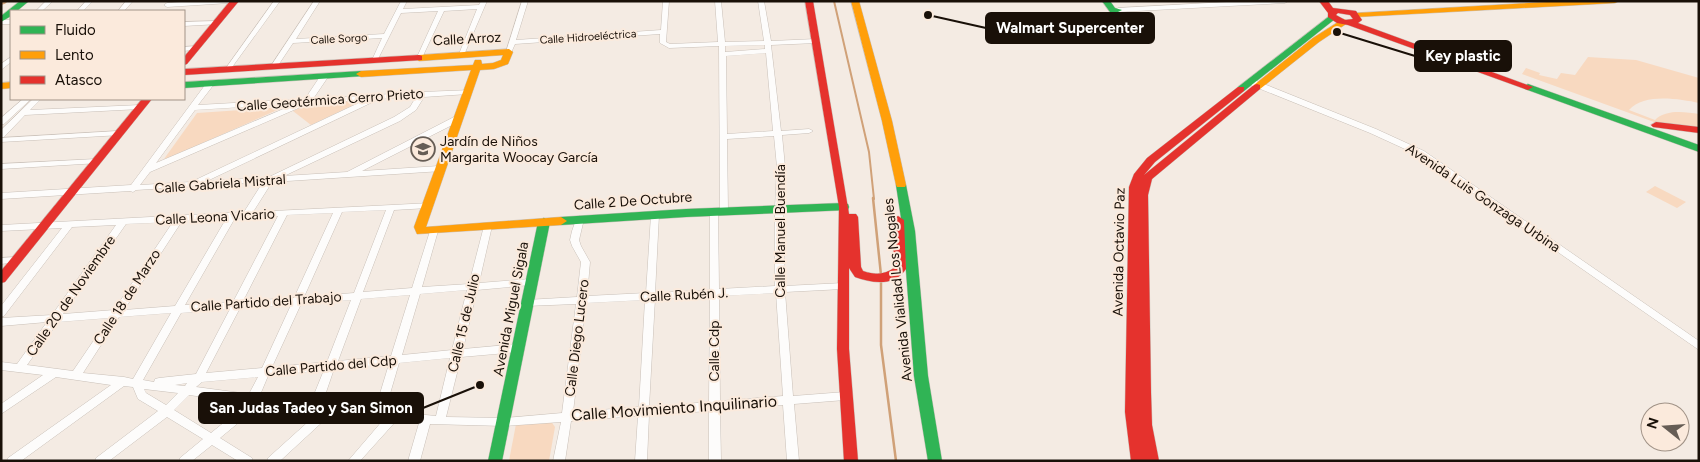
<svg xmlns="http://www.w3.org/2000/svg" width="1700" height="462" font-family="Figtree,sans-serif">
	<rect width="100%" height="100%" fill="#f4ebe3"/>
	<g fill="#f8d9c0">
		<path d="M1588,57l48,3 63,18v25c-20,-4 -55,-10 -70,7l26,10c11,-11 30,-8 44,-6v15l-26,-2 -19,-5 -132,-48 4,-6 14,5 -1,2 18,4 4,-6 14,2z"/>
		<polygon points="364,100 311,125 293,111 309,104"/>
		<polygon points="284,107 171,157 164,159 197,113"/>
		<polygon points="1655,186 1686,202 1677,208 1646,192"/>
		<polygon points="550,420 555,427 549,461 509,461 516,424"/>
	</g>
	<g fill="none" stroke-linecap="round" stroke-linejoin="round">
		<polyline stroke="#d0a178" stroke-width="2" points="834,1 869,152 874,199"/>
		<g stroke="#d0a178" stroke-width="2.5">
			<polyline points="873,198 881,275"/>
			<polyline points="881,281 881,345 896,461"/>
		</g>
		<polyline stroke="#d0a178" stroke-width="6" points="1,2 4,1"/>
		<g stroke="#c9c0b8" stroke-width="1">
			<g id="street">
				<polygon points="46,1 53,1 42,11 36,11"/>
				<polygon points="86,1 93,1 83,11 77,11"/>
				<polygon points="126,1 133,1 124,11 118,11"/>
				<polygon points="196,1 232,1 229,3 167,7 164,5 167,3"/>
				<polygon points="274,1 280,1 230,70 226,70 226,68"/>
				<polygon points="314,1 320,1 296,39 384,34 401,1 407,1 403,9 479,5 481,1 487,1 464,55 462,56 459,54 477,9 444,11 422,58 420,59 417,57 438,11 401,13 377,61 373,61 372,60 382,38 293,43 277,67 273,67 271,66"/>
				<path d="M522,1h6l-12,39 145,-10 2,-29h6l-3,41 4,2 48,-2 -3,-41h6l4,41 39,-1 -6,-40h6l7,40 45,-2 3,2 -3,2 -45,2 10,86 28,-2 4,2 -4,2 -27,2 3,32 -2,41 2,78 58,-3 3,1 2,2 -2,2 -3,1 -58,3 8,104 52,-4 4,1 1,3 -1,3 -4,1 -51,4 5,57h-12l-4,-56 -63,5 1,51h-12v-50l-60,4 -2,46h-12l3,-45 -67,5 -6,40h-12l8,-39 -57,4 -74,-2 -10,37h-12l11,-38 -23,-2 -36,40h-12l36,-42 -53,-5 -51,47h-13l1,-3 51,-46 -58,-8 -41,34 32,20 1,3h-15l-26,-16 -20,16h-13l1,-3 23,-19 -36,-22 -58,44h-14l1,-3 62,-47 -20,-12 -5,-12 -9,-1 -103,75h-14l1,-3 103,-73 -55,-8 -55,37v-10l42,-29 -42,-5v-8l16,2 30,-42 -46,4v-8l51,-3 64,-90 -44,2 -68,89h-3v-10l61,-78 -61,3v-6l243,-13 19,-30 -127,8 -3,2 -3,-1 -129,8v-6l130,-8 77,-104h3l4,2 -17,22 107,-6 16,-24h3l4,2 -15,22 109,-7 49,-2v4h-3l-44,3 -8,13 -16,11 -116,55 63,-4 107,-55h6l1,2 -1,2 -98,50 77,-5 3,1 1,2 -1,2 -170,11 -19,30 178,-9 1,2 -4,3 -34,2 -31,82 49,-4 18,-57 4,-3 4,3 -16,56 47,-3 15,-58 1,-2h6l1,2 -13,57 51,-4 3,1 2,2 -2,2 -3,1 -53,5 -14,59 54,-5 4,1 1,3 -1,3 -4,1 -56,5 -15,60 58,1 58,-5 14,-109 -50,2 -3,-1 -2,-2 2,-2 3,-1 51,-3 4,-35 -9,-16 -2,-6 2,-9 5,-14 3,-1 4,3 -5,21 2,6 9,16 -3,34 59,-3 5,-78 4,-3 4,3 -4,78 55,-3v-79l4,-3 4,3 1,78 56,-3v-78l2,-41 -3,-31 -47,3 1,72 -4,3 -4,-3 -1,-165 -50,2 -9,-5v-9l-145,10 -4,9h-4l-1,-1zM765,45v4l-40,3v-6zM766,53l7,78 -46,3 -1,-78zM416,97l-6,10 -16,10 -125,60 -62,4 172,-82zM365,100l-174,82 -51,3 10,-13 160,-69zM295,104l-139,59 39,-53zM386,210l-32,83 -50,4 38,-85zM333,213l-39,85 -51,3 44,-86zM278,216l-45,86 -48,3 50,-87 11,1zM226,219l-51,87 -51,4 58,-89zM173,222l-59,88 -51,4 63,-90zM467,290l-15,60 -50,5 18,-61zM776,293l7,103 -63,5 -1,-105zM410,295l-19,61 -53,5 23,-62zM710,297l-1,105 -60,5 6,-108zM351,300l-24,62 -55,5 29,-63zM645,300l-6,107 -66,5 13,-109zM291,305l-29,63 -56,5 34,-65zM230,309l-34,65 -37,4 -4,1 -1,3 -11,-2 38,-67zM171,313l-38,66 -9,-2 -41,-4 36,-56zM109,318l-36,53 -46,-6 31,-43zM450,358l-14,58 -51,-5 14,-48zM389,364l-14,46 -53,-6 12,-35zM324,370l-13,32 -51,-7 8,-19zM258,377l-9,17 -53,-7 6,-5zM187,383l-2,3 -10,-1zM144,389l34,4 -12,12 -20,-12zM189,395l59,8 -37,30 -37,-23z"/>
				<polygon points="1245,1 1288,1 1285,3 1118,12 1115,10 1118,8"/>
				<rect x="1" y="20" width="10" height="4"/>
				<polygon points="217,21 220,23 219,24 184,26 184,22"/>
				<polygon points="197,46 199,47 199,49 184,51 184,47"/>
				<polygon points="11,57 11,62 1,70 1,64"/>
				<polygon points="1248,80 1254,80 1376,129 1424,151 1699,341 1699,350 1418,155 1370,133 1248,84"/>
				<polygon points="23,99 31,99 4,124 1,124 1,118"/>
				<polygon points="33,99 41,99 30,110 140,105 144,107 140,109 25,115 4,137 1,137 1,130"/>
				<polygon points="118,131 122,133 121,135 1,142 1,138"/>
				<polygon points="96,159 99,159 100,161 99,163 1,169 1,164"/>
				<polygon points="16,257 21,260 19,262 1,264 1,258"/>
			</g>
		</g>
		<g stroke="#c9c0b8" stroke-width="1">
			<g id="fast">
				<polygon points="20,1 29,1 17,11 11,11 11,16 1,22 1,16"/>
				<polygon points="1102,1 1110,1 1115,8 1122,10 1118,12 1110,12"/>
				<polygon points="1332,14 1336,17 1335,19 1244,91 1238,91 1238,87"/>
				<polygon points="361,71 364,72 364,76 184,88 184,82"/>
				<polygon points="1528,84 1699,145 1699,152 1525,89 1523,87"/>
				<polygon points="901,182 906,185 915,231 928,376 942,461 928,461 914,376 903,231 896,185"/>
				<polygon points="844,203 848,204 849,207 848,210 686,217 561,225 555,221 561,217 686,209"/>
				<polygon points="544,218 550,222 502,461 488,461 538,222"/>
			</g>
		</g>
		<g stroke="#c9c0b8" stroke-width="1">
			<g id="slow">
				<polygon points="851,1 859,1 892,121 906,185 905,187 897,187 896,185 882,121"/>
				<polygon points="1565,1 1619,1 1615,3 1356,17 1352,15 1356,13"/>
				<polygon points="1343,19 1346,20 1346,24 1319,42 1260,89 1254,89 1254,85 1313,38"/>
				<polygon points="509,49 513,52 508,64 494,69 480,70 426,227 561,217 567,221 561,225 417,234 414,227 471,70 361,77 356,74 361,71 473,65 475,60 481,60 482,64 493,63 501,60 503,55 419,61 415,58 419,55"/>
				<polygon points="11,82 11,88 1,89 1,83"/>
			</g>
		</g>
		<g stroke="#c9c0b8" stroke-width="1">
			<g id="jam">
				<polygon points="230,1 239,1 187,64 184,65 184,57"/>
				<path d="M805,1h8l36,213h7l2,3 3,50 2,4c12,4 21,4 31,-3l-2,-48 6,-4 6,4 2,49c-12,18 -34,14 -51,8l-6,-9v81l9,112h-14l-7,-112 2,-142z"/>
				<path d="M1319,1h9l5,7 23,3 6,9 -4,3 175,64 -5,3 -3,-1 -177,-64 -11,-2 -9,-6v-4zM1338,13l12,2 3,4 -8,1 -9,-5z"/>
				<polygon points="419,55 422,56 422,60 184,75 184,69"/>
				<polygon points="1257,84 1260,85 1260,89 1152,179 1148,195 1151,393 1152,425 1159,461 1131,461 1125,412 1129,187 1134,174 1147,158 1238,87 1244,87 1244,91 1155,162 1144,175 1254,85"/>
				<polygon points="142,99 152,99 5,282 1,283 1,271"/>
				<polygon points="1656,122 1699,127 1699,133 1653,127 1651,125"/>
			</g>
		</g>
		<use href="#street" fill="#fdfcfb" fill-rule="evenodd"/>
		<use href="#fast" fill="#30b455" fill-rule="evenodd"/>
		<use href="#slow" fill="#ff9f0a" fill-rule="evenodd"/>
		<use href="#jam" fill="#e5322d" fill-rule="evenodd"/>
	</g>
	<defs>
		<g id="school-ring" transform="scale(1.25)"><circle r="9.5" fill="#fbeadc" stroke="#665d55" stroke-width="1.5"/><path d="M0-5L7-2L0 1L-7-2ZM-4 1L0 2.5L4 1V4Q0 6-4 4Z" fill="#665d55"/></g>
	</defs>
	<g fill-rule="evenodd">
		<use href="#school-ring" x="423" y="149"/>
	</g>
	<g text-anchor="middle" dominant-baseline="central" stroke-width="4" stroke-linejoin="round" paint-order="stroke">
		<g font-size="11" fill="#191008" stroke="#fbeadc">
			<text transform="translate(588 37) rotate(-4)">Calle Hidroeléctrica</text>
			<text transform="translate(339 39) rotate(-3)">Calle Sorgo</text>
		</g>
		<g font-size="14" fill="#191008" stroke="#fbeadc">
			<text transform="translate(467 39) rotate(-3)">Calle Arroz</text>
			<text transform="translate(330 100) rotate(-4)">Calle Geotérmica Cerro Prieto</text>
			<text transform="translate(220 184) rotate(-4)">Calle Gabriela Mistral</text>
			<text transform="translate(1483 198) rotate(34)">Avenida Luis Gonzaga Urbina</text>
			<text transform="translate(633 201) rotate(-4)">Calle 2 De Octubre</text>
			<text transform="translate(215 217) rotate(-3)">Calle Leona Vicario</text>
			<text transform="translate(780 231) rotate(-90)">Calle Manuel Buendía</text>
			<text transform="translate(1119 252) rotate(-89)">Avenida Octavio Paz</text>
			<text transform="translate(898 290) rotate(-96)">Avenida Vialidad Los Nogales</text>
			<text transform="translate(684 295) rotate(-3)">Calle Rubén J.</text>
			<text transform="translate(71 296) rotate(-55)">Calle 20 de Noviembre</text>
			<text transform="translate(127 297) rotate(-57)">Calle 18 de Marzo</text>
			<text transform="translate(266 302) rotate(-4)">Calle Partido del Trabajo</text>
			<text transform="translate(511 309) rotate(-79)">Avenida Miguel Sigala</text>
			<text transform="translate(464 323) rotate(-77)">Calle 15 de Julio</text>
			<text transform="translate(577 338) rotate(-83)">Calle Diego Lucero</text>
			<text transform="translate(714 351) rotate(-90)">Calle Cdp</text>
			<text transform="translate(331 366) rotate(-5)">Calle Partido del Cdp</text>
		</g>
		<g font-size="14" fill="#191008" stroke="#fbeadc" text-anchor="start">
			<text x="440" y="141">Jardín de Niños<tspan x="440" dy="16">Margarita Woocay García</tspan></text>
		</g>
		<g font-size="16" fill="#191008" stroke="#fbeadc">
			<text transform="translate(674 408) rotate(-4)">Calle Movimiento Inquilinario</text>
		</g>
	</g>
	<path fill="none" stroke="#191008" stroke-width="2" d="M928 15L986 28M1337 32L1415 56M480 385L423 408"/>
	<g fill="#191008" stroke="#fbeadc" stroke-width="2">
		<circle cx="928" cy="15" r="5"/>
		<circle cx="1337" cy="32" r="5"/>
		<circle cx="480" cy="385" r="5"/>
	</g>
	<g fill="#191008" stroke="#191008" stroke-width="2">
		<rect x="986" y="13" width="168" height="30" rx="5"/>
		<rect x="1415" y="41" width="96" height="30" rx="5"/>
		<rect x="199" y="393" width="224" height="30" rx="5"/>
	</g>
	<g font-size="15" text-anchor="middle" font-weight="bold" fill="#fff">
		<text x="1070" y="33">Walmart Supercenter</text>
		<text x="1463" y="61">Key plastic</text>
		<text x="311" y="413">San Judas Tadeo y San Simon</text>
	</g>
	<rect width="1700" height="462" fill="none" stroke="#191008" stroke-width="5"/>
	<rect x="10" y="10" width="175" height="90" fill="#fbeadc" stroke="#a19387"/>
	<rect x="20" y="26" width="25" height="8" fill="#30b455" stroke="#a19387"/>
	<text x="55" y="35" font-size="15" fill="#191008">Fluido</text>
	<rect x="20" y="51" width="25" height="8" fill="#ff9f0a" stroke="#a19387"/>
	<text x="55" y="60" font-size="15" fill="#191008">Lento</text>
	<rect x="20" y="76" width="25" height="8" fill="#e5322d" stroke="#a19387"/>
	<text x="55" y="85" font-size="15" fill="#191008">Atasco</text>
	<g transform="translate(1665 427) rotate(287)"><circle r="24" fill="#fbeadc" stroke="#a19387"/>
	<path d="M0-4L9 19L0 12L-9 19Z" fill="#665d55"/>
	<text y="-8" font-size="14" font-weight="bold" text-anchor="middle" fill="#191008">N</text>
	</g>
</svg>
